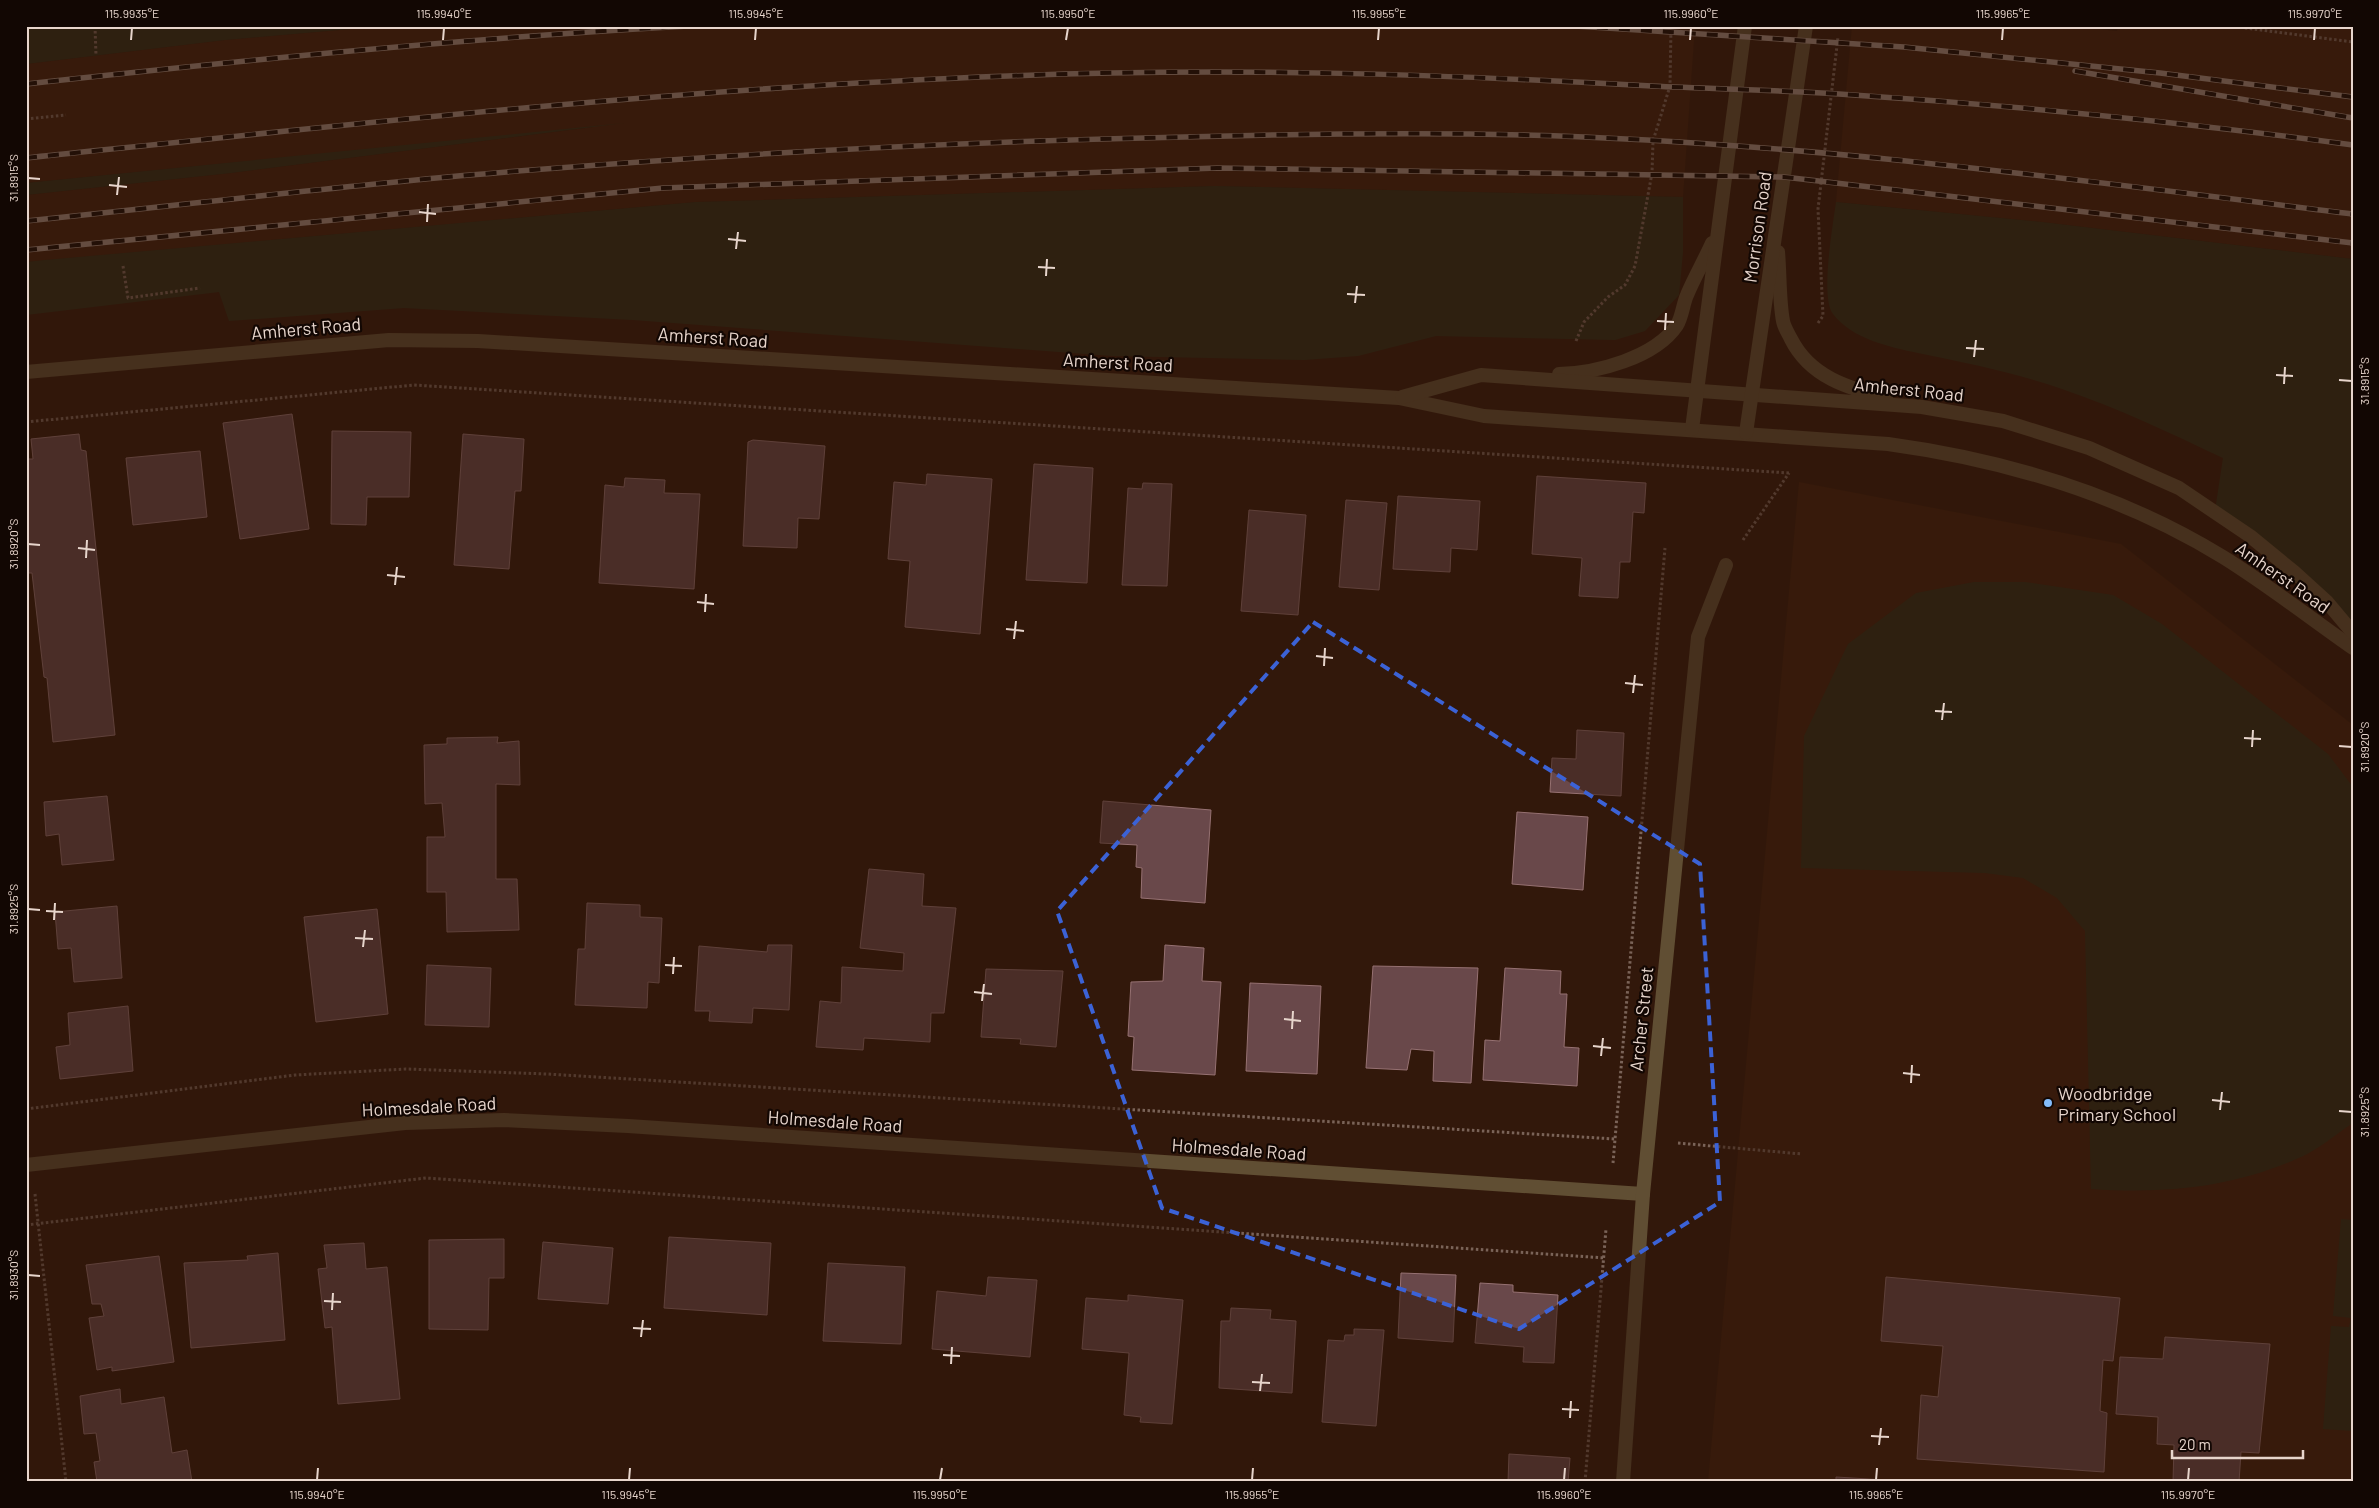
<svg xmlns="http://www.w3.org/2000/svg" width="2379" height="1508" font-family="Barlow,sans-serif">
	<rect width="100%" height="100%" fill="#32180b"/>
	<g fill="#3e1e0c">
		<polygon points="384,26 1695,26 1683,197 1215,186 696,202 26,262 26,195 231,173 593,127 26,183 26,64 225,40"/>
		<polygon points="1852,26 2071,26 2117,31 2118,26 2353,26 2353,259 2042,222 1836,202"/>
		<polygon points="1799,482 2121,544 2353,725 2353,1482 1708,1482"/>
	</g>
	<g fill="#2b2c18">
		<polygon points="26,26 384,26 225,40 26,64"/>
		<polygon points="624,123 231,173 26,195 26,183"/>
		<polygon points="1215,186 1683,197 1683,252 1679,295 1645,331 1615,340 1436,336 1358,356 1304,360 1112,356 633,320 404,308 229,321 219,292 26,315 26,262 45,260 696,202"/>
		<path d="M1836,202l206,20 311,37v374l-138,-122 8,-53c-53,-25 -105,-50 -161,-69 -46,-16 -95,-26 -144,-36 -28,-6 -66,-14 -85,-39 -13,-17 0,-89 3,-112z"/>
		<path d="M1974,582h51l88,13 49,29 166,130 25,33v336c-17,11 -34,26 -52,34 -68,31 -136,37 -210,32l-6,-258 -28,-33 -34,-20 -38,-5 -184,-5 3,-132 44,-92 68,-51z"/>
		<polygon points="2341,1219 2353,1220 2353,1431 2323,1429 2331,1326 2349,1327 2351,1318 2333,1316"/>
	</g>
	<g fill="#69484a" stroke="#967172">
		<polygon points="292,414 309,529 240,539 223,423"/>
		<polygon points="332,431 411,432 409,497 367,497 366,525 331,524"/>
		<polygon points="79,434 81,450 86,451 115,735 53,742 47,678 44,677 32,573 26,573 26,459 33,459 31,439"/>
		<polygon points="463,434 524,439 521,491 515,491 509,569 454,565"/>
		<polygon points="753,440 825,446 819,519 798,518 797,548 743,546 748,442"/>
		<polygon points="200,451 207,517 133,525 126,458"/>
		<polygon points="1034,464 1093,468 1087,583 1026,580"/>
		<polygon points="927,474 992,479 980,634 905,627 910,561 888,559 894,482 926,485"/>
		<polygon points="1537,476 1646,483 1644,513 1633,512 1630,562 1620,562 1618,598 1579,596 1582,558 1532,554"/>
		<polygon points="625,478 665,480 664,493 700,494 694,589 599,583 605,485 624,487"/>
		<polygon points="1143,483 1172,484 1167,586 1122,585 1128,488 1142,489"/>
		<polygon points="1398,496 1480,501 1477,550 1451,548 1450,572 1393,569"/>
		<polygon points="1346,500 1387,503 1379,590 1339,587"/>
		<polygon points="1249,510 1306,515 1298,615 1241,611"/>
		<polygon points="1577,730 1624,733 1621,796 1550,792 1552,758 1576,759"/>
		<polygon points="498,737 497,743 519,741 520,785 496,784 496,879 517,879 519,930 447,932 446,892 427,892 427,837 445,837 442,803 425,804 424,745 447,744 447,738"/>
		<polygon points="107,796 114,860 62,865 59,834 46,836 44,802"/>
		<polygon points="1103,801 1211,810 1205,903 1141,898 1142,868 1136,867 1137,845 1100,843"/>
		<polygon points="1517,812 1588,817 1583,890 1512,884"/>
		<polygon points="869,869 924,874 922,906 956,908 944,1013 931,1013 930,1042 864,1038 863,1050 816,1047 820,1001 841,1003 842,967 903,971 904,953 860,948"/>
		<polygon points="587,903 640,905 640,917 662,918 659,983 648,982 647,1008 575,1005 578,949 585,949"/>
		<polygon points="117,906 122,978 74,982 71,948 58,949 55,912"/>
		<polygon points="377,909 388,1014 316,1022 304,917"/>
		<polygon points="768,945 792,945 789,1010 753,1008 752,1023 709,1021 710,1011 695,1011 699,946 767,952"/>
		<polygon points="1165,945 1204,948 1202,981 1221,982 1215,1075 1132,1070 1134,1037 1128,1036 1131,982 1163,981"/>
		<polygon points="427,965 491,968 489,1027 425,1025"/>
		<polygon points="1373,966 1478,968 1471,1083 1433,1081 1434,1051 1411,1049 1407,1070 1366,1068"/>
		<polygon points="1505,968 1561,971 1560,994 1567,994 1564,1047 1579,1048 1577,1086 1483,1080 1485,1040 1500,1041"/>
		<polygon points="986,969 1063,971 1056,1047 1020,1044 1021,1039 981,1037"/>
		<polygon points="1250,983 1321,986 1317,1074 1246,1071"/>
		<polygon points="128,1006 133,1071 60,1079 56,1047 70,1045 68,1013"/>
		<polygon points="669,1237 771,1243 767,1315 664,1308"/>
		<polygon points="504,1239 504,1278 489,1278 488,1330 429,1329 429,1240"/>
		<polygon points="543,1242 613,1248 608,1304 538,1299"/>
		<polygon points="364,1243 366,1269 387,1267 400,1399 338,1404 332,1327 325,1328 318,1269 327,1268 324,1245"/>
		<polygon points="278,1253 285,1340 191,1348 184,1263 248,1260 247,1256"/>
		<polygon points="159,1256 174,1362 112,1371 112,1367 97,1370 89,1318 104,1316 101,1304 92,1304 86,1265"/>
		<polygon points="828,1263 905,1267 901,1344 823,1341"/>
		<polygon points="1401,1273 1456,1275 1453,1342 1398,1338"/>
		<polygon points="988,1277 1037,1280 1030,1357 932,1349 937,1291 986,1296"/>
		<polygon points="1886,1277 2120,1298 2113,1361 2103,1360 2100,1411 2107,1413 2104,1472 1917,1459 1921,1395 1938,1397 1943,1346 1881,1341"/>
		<polygon points="1480,1283 1513,1285 1513,1292 1558,1295 1554,1363 1523,1362 1524,1347 1475,1343"/>
		<polygon points="1128,1295 1183,1300 1172,1424 1140,1422 1141,1417 1124,1415 1129,1353 1082,1349 1086,1298 1128,1301"/>
		<polygon points="1231,1308 1271,1310 1270,1319 1296,1321 1292,1393 1219,1388 1221,1321 1230,1321"/>
		<polygon points="1354,1329 1384,1330 1376,1426 1322,1422 1328,1340 1344,1341 1345,1335 1354,1335"/>
		<polygon points="2165,1337 2270,1344 2259,1453 2241,1452 2239,1482 2173,1482 2174,1445 2157,1444 2158,1417 2116,1414 2120,1357 2163,1359"/>
		<polygon points="120,1389 121,1404 164,1397 172,1453 187,1450 192,1482 97,1482 94,1462 100,1461 96,1433 84,1434 80,1396"/>
		<polygon points="1509,1454 1570,1458 1568,1482 1508,1482"/>
		<polygon points="1836,1477 1902,1481 1836,1482"/>
	</g>
	<g fill="none" stroke-linecap="round" stroke-linejoin="round">
		<g stroke="#7a6358" stroke-width="3" stroke-dasharray="2.5 2.5" stroke-linecap="butt">
			<polyline points="95,26 96,56"/>
			<polyline points="2230,26 2353,42"/>
			<polyline points="26,119 66,115"/>
			<polyline points="123,266 128,298 200,288"/>
			<polyline points="1818,323 1823,316 1818,209 1838,37"/>
			<polyline points="1576,341 1584,322 1608,297 1625,285 1635,266 1652,173 1653,141 1670,86 1671,26"/>
			<polyline points="26,422 414,385 1789,473"/>
			<polyline points="1743,540 1789,473"/>
			<polyline points="26,1109 295,1075 406,1069 547,1074 1615,1139"/>
			<polyline points="26,1126 28,1136"/>
			<polyline points="1678,1143 1802,1154"/>
			<polyline points="1613,1163 1665,548"/>
			<polyline points="35,1194 66,1482"/>
			<polyline points="26,1225 426,1178 1605,1258"/>
			<polyline points="1585,1482 1606,1229"/>
		</g>
		<g stroke="#604e33" stroke-width="14">
			<polyline points="26,1165 405,1123 504,1120 628,1126 1643,1194"/>
			<polyline points="1623,1482 1643,1194 1698,637 1726,565"/>
		</g>
		<g stroke="#604e33" stroke-width="14">
			<path d="M1778,252c2,22 1,47 5,69 1,6 5,12 8,18 19,38 57,49 95,59"/>
			<path d="M26,372l363,-32 89,1 921,57 85,18 404,28c117,16 234,51 335,113 45,28 87,61 130,91"/>
			<path d="M1559,374c37,-1 96,-16 118,-49 5,-8 6,-21 10,-30 7,-17 17,-34 25,-52"/>
			<polyline points="1402,397 1481,375 1922,407 2003,421 2089,448 2179,488 2250,536 2294,572 2327,602 2353,633"/>
			<polyline points="1692,429 1745,26"/>
			<polyline points="1746,433 1806,26"/>
		</g>
		<g stroke="#a28d82" stroke-width="5.5">
			<g id="rail">
				<polyline points="1575,26 1904,47 2160,73 2353,97"/>
				<polyline points="2075,71 2353,118"/>
				<path d="M26,84c220,-24 441,-46 662,-58"/>
				<path d="M26,158c327,-34 653,-70 982,-82 215,-9 429,-2 644,10 62,3 125,4 187,8 172,11 343,28 514,51"/>
				<path d="M26,221c148,-15 296,-33 444,-46 237,-20 475,-33 714,-38 113,-3 227,-5 340,-2 278,7 553,45 829,79"/>
				<polyline points="26,250 663,188 1217,168 1784,177 2353,243"/>
			</g>
		</g>
		<use href="#rail" stroke="#120703" stroke-width="4" stroke-dasharray="11" stroke-linecap="butt"/>
	</g>
	<path d="M0 0H2379V1508H0ZM1313,622l387,242 20,338 -201,127 -357,-121 -105,-297z" fill="#32180b" fill-opacity=".55" fill-rule="evenodd"/>
	<path fill="none" stroke="#3b62d6" stroke-width="4" stroke-dasharray="10 6" stroke-linejoin="round" d="M1313,622l387,242 20,338 -201,127 -357,-121 -105,-297z"/>
	<path fill="none" stroke="#e7d5cc" stroke-width="2" d="M131,40l1,-12M443,40l1,-12M755,40l1,-12M1066,40l2,-12M1378,40l1,-12M1690,40l1,-12M2002,40l1,-12M2314,40l1,-12M28,178l12,1M109,185l18,2M117,195l2,-18M419,212l17,2M427,222l1,-18M728,239l18,2M736,249l2,-17M1038,267l17,1M1046,276l1,-17M1347,294l18,1M1355,303l2,-17M1657,321l17,1M1665,330l1,-17M1966,348l18,1M1974,357l2,-17M2276,375l17,1M2339,380l13,1M2284,384l1,-17M28,544l12,1M78,548l17,2M86,558l1,-18M387,575l18,2M395,585l2,-18M697,602l17,2M705,612l1,-18M1006,629l18,2M1014,639l2,-18M1316,656l17,2M1324,666l1,-18M1625,683l18,2M1633,693l2,-18M1935,711l17,1M1942,720l2,-17M2244,738l17,1M2339,746l13,1M2252,747l1,-17M28,909l12,1M46,911l17,1M54,920l1,-17M355,938l18,1M363,947l2,-17M665,965l17,1M673,974l1,-17M974,992l18,2M982,1001l2,-17M1284,1019l17,2M1292,1029l1,-18M1593,1046l18,2M1601,1056l2,-18M1903,1073l17,2M1911,1083l1,-18M2212,1100l18,2M2220,1110l2,-18M2339,1111l13,1M28,1275l12,1M324,1301l17,1M332,1310l1,-17M633,1328l18,1M641,1337l2,-17M943,1355l17,1M951,1364l1,-17M1252,1382l18,1M1260,1391l2,-17M1562,1409l17,1M1570,1418l1,-17M1871,1436l18,1M1879,1445l2,-17M317,1480l1,-12M629,1480l1,-12M940,1480l2,-12M1252,1480l1,-12M1564,1480l1,-12M1876,1480l1,-12M2188,1480l1,-12"/>
	<circle fill="#83bcfb" stroke="#120703" stroke-width="2" cx="2048" cy="1103" r="5"/>
	<g text-anchor="middle" dominant-baseline="central" stroke-width="4.5" stroke-linejoin="round" paint-order="stroke">
		<g font-size="18" fill="#e7d5cc" stroke="#120703">
			<text transform="translate(1757 227) rotate(-82)">Morrison Road</text>
			<text transform="translate(306 328) rotate(-5)">Amherst Road</text>
			<text transform="translate(713 337) rotate(4)">Amherst Road</text>
			<text transform="translate(1118 362) rotate(3)">Amherst Road</text>
			<text transform="translate(1909 389) rotate(6)">Amherst Road</text>
			<text transform="translate(2283 577) rotate(35)">Amherst Road</text>
			<text transform="translate(1641 1019) rotate(-84)">Archer Street</text>
			<text transform="translate(429 1106) rotate(-3)">Holmesdale Road</text>
			<text transform="translate(835 1121) rotate(4)">Holmesdale Road</text>
			<text transform="translate(1239 1149) rotate(4)">Holmesdale Road</text>
		</g>
		<g font-size="18" fill="#e7d5cc" stroke="#120703" text-anchor="start">
			<text x="2058" y="1093">Woodbridge<tspan x="2058" dy="21">Primary School</tspan></text>
		</g>
	</g>
	<rect width="2379" height="1508" fill="none" stroke="#120703" stroke-width="55"/>
	<path d="M2172 1450v8h131v-8" fill="none" stroke="#e7d5cc" stroke-width="2.5"/>
	<text x="2179" y="1450" font-size="15" fill="#e7d5cc" stroke="#120703" stroke-width="4" paint-order="stroke">20 m</text>
	<rect x="28" y="28" width="2324" height="1452" fill="none" stroke="#e7d5cc" stroke-width="2"/>
	<g font-size="12" text-anchor="middle" fill="#e7d5cc">
		<text x="132" y="18">115.9935°E</text>
		<text x="444" y="18">115.9940°E</text>
		<text x="756" y="18">115.9945°E</text>
		<text x="1068" y="18">115.9950°E</text>
		<text x="1379" y="18">115.9955°E</text>
		<text x="1691" y="18">115.9960°E</text>
		<text x="2003" y="18">115.9965°E</text>
		<text x="2315" y="18">115.9970°E</text>
		<text transform="translate(14 178) rotate(-90)" y="4">31.8915°S</text>
		<text transform="translate(2365 381) rotate(-90)" y="4">31.8915°S</text>
		<text transform="translate(14 544) rotate(-90)" y="4">31.8920°S</text>
		<text transform="translate(2365 747) rotate(-90)" y="4">31.8920°S</text>
		<text transform="translate(14 909) rotate(-90)" y="4">31.8925°S</text>
		<text transform="translate(2365 1112) rotate(-90)" y="4">31.8925°S</text>
		<text transform="translate(14 1275) rotate(-90)" y="4">31.8930°S</text>
		<text x="317" y="1499">115.9940°E</text>
		<text x="629" y="1499">115.9945°E</text>
		<text x="940" y="1499">115.9950°E</text>
		<text x="1252" y="1499">115.9955°E</text>
		<text x="1564" y="1499">115.9960°E</text>
		<text x="1876" y="1499">115.9965°E</text>
		<text x="2188" y="1499">115.9970°E</text>
	</g>
</svg>
